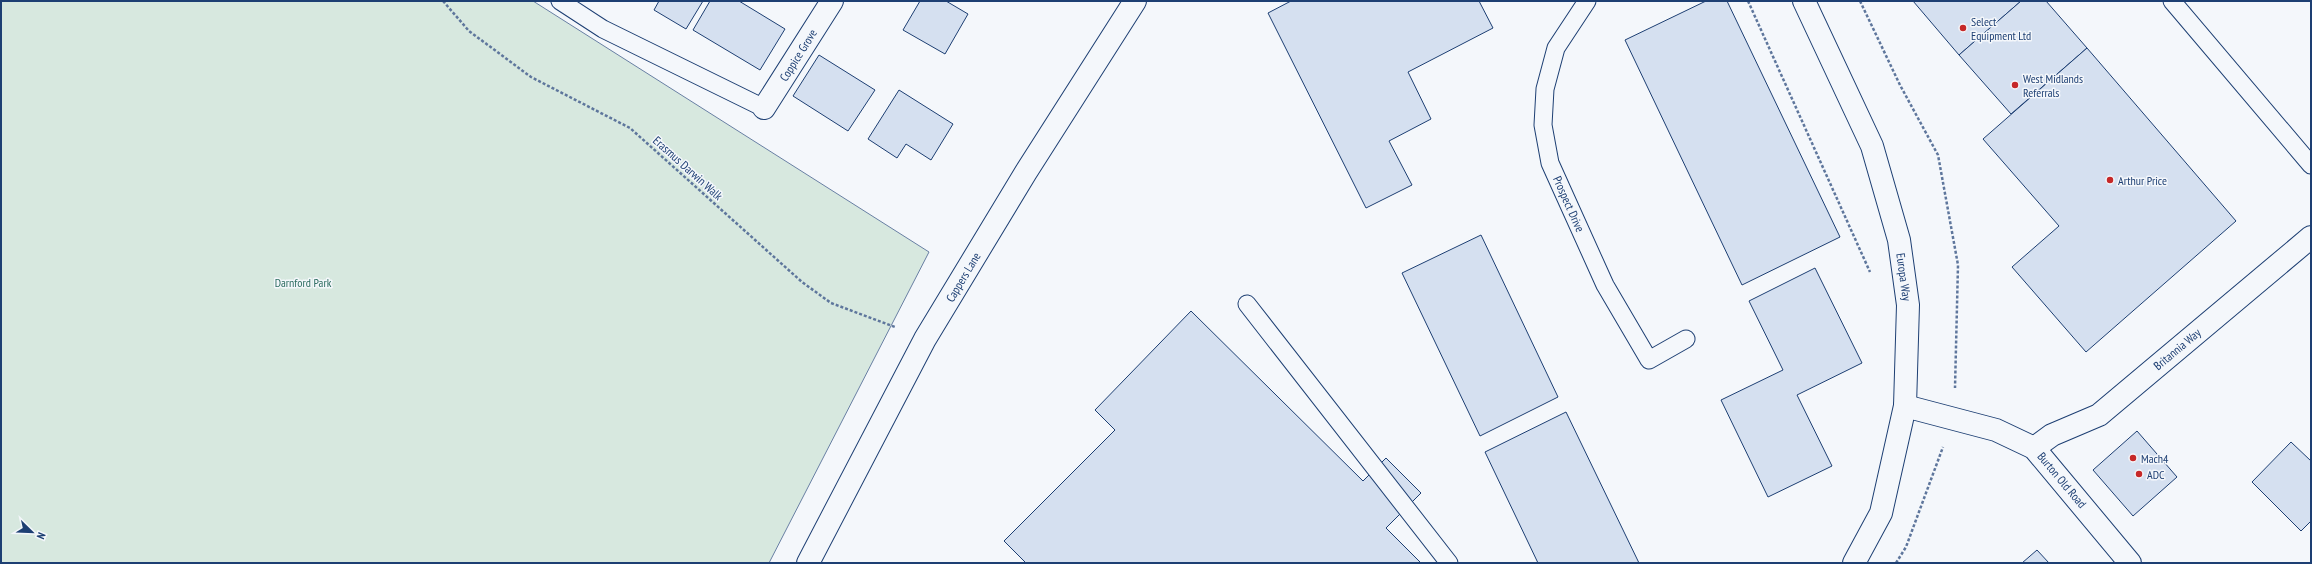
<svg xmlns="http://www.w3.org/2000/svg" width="2312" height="564" font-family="'PT Sans Narrow',sans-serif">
	<rect width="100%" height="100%" fill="#f4f7fb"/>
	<polygon fill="#d7e8df" stroke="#687fa3" points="1,1 533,1 929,252 769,563 1,563"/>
	<g fill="#d5e0f0" stroke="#1d3f73">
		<polygon points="659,1 703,1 686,29 654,10"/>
		<polygon points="710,1 739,1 785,29 760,70 693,30"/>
		<polygon points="920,1 946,1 968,14 945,54 903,30"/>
		<polygon points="1291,1 1479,1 1493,28 1408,72 1431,119 1389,141 1412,185 1366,208 1268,13"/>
		<polygon points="1706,1 1727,1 1840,237 1742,285 1625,40"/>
		<polygon points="1913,1 2021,1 1959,55"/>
		<polygon points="2021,1 2046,1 2087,48 2011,114 1959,55"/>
		<polygon points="2087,48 2236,221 2086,352 2012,267 2059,226 1983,139"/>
		<polygon points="819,55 875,90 848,131 793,96"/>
		<polygon points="899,90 953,124 931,160 906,144 897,158 868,139"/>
		<polygon points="1481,235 1558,397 1480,436 1402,273"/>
		<polygon points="1815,268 1862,363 1797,395 1832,466 1768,497 1721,400 1783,370 1749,301"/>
		<polygon points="1191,311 1363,481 1386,458 1421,493 1386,528 1421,563 1026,563 1004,541 1115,430 1095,410"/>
		<polygon points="1566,412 1639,563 1538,563 1485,452"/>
		<polygon points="2137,431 2177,477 2133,516 2093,470"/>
		<polygon points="2291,442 2311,461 2311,521 2301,531 2252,482"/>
		<polygon points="2037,550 2049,563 2022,563"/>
	</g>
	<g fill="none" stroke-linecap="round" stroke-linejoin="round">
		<g stroke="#1d3f73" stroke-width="19">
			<g id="lane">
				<polyline points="560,1 603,29 764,108"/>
				<polyline points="1587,1 1556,48 1545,89 1543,125 1550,163 1605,285 1649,360 1686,339"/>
				<polyline points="2172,1 2311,165"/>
				<polyline points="1247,304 1449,563"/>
			</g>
		</g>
		<g stroke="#1d3f73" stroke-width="24">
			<g id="street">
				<polyline points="1804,1 1872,146 1899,240 1908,305 1905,406 1881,513 1854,563"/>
				<polyline points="764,108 832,1"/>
				<polyline points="1905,406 1996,430 2034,448 2130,563"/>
				<polyline points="2034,448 2052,435 2099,415 2311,237"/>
			</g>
		</g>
		<g stroke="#1d3f73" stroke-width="24">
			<polyline id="highway" points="808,563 925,339 1026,172 1135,1"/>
		</g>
		<g stroke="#5e769c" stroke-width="2.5" stroke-dasharray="3 2" stroke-linecap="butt">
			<polyline points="443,1 469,31 531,77 630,128 802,282 831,303 895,327"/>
			<polyline points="1748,1 1870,272"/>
			<polyline points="1860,1 1900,85 1938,155 1958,265 1955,388"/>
			<polyline points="1896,563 1906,547 1943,447"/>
		</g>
		<use href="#lane" stroke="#f4f7fb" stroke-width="17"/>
		<use href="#street" stroke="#f4f7fb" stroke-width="22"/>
		<use href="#highway" stroke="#f4f7fb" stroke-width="22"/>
	</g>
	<g fill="#c62828" stroke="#f4f7fb" stroke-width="1.5">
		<circle cx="1963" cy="28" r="4"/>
		<circle cx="2015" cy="85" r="4"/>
		<circle cx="2110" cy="180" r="4"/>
		<circle cx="2133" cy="458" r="4"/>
		<circle cx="2139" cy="474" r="4"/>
	</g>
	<g text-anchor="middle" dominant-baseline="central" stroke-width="3" stroke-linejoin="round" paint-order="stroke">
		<g font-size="12" fill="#1d3f73" stroke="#f4f7fb" text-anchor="start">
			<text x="1971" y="21">Select<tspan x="1971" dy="14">Equipment Ltd</tspan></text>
			<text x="2023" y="78">West Midlands<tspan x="2023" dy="14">Referrals</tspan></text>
			<text x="2118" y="180">Arthur Price</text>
			<text x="2141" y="458">Mach4</text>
			<text x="2147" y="474">ADC</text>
		</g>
		<g font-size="12" fill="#1d3f73" stroke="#f4f7fb">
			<text transform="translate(798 55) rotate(-58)">Coppice Grove</text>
			<text transform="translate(688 168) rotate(42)">Erasmus Darwin Walk</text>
			<text transform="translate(1569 204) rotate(66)">Prospect Drive</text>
			<text transform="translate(963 277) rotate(-59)">Cappers Lane</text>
			<text transform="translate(1904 277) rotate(82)">Europa Way</text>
			<text transform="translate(2177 349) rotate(-40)">Britannia Way</text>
			<text transform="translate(2062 480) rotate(50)">Burton Old Road</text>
		</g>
		<g font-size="12" fill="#2c6c60" stroke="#f4f7fb">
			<text x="303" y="282">Darnford Park</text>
		</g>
	</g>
	<rect width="2312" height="564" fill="none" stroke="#1d3f73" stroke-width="4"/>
	<g transform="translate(32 532) rotate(113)" stroke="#f4f7fb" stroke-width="3" paint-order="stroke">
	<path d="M0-3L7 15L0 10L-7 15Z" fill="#1d3f73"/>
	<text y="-6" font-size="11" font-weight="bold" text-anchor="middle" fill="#1d3f73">N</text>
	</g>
</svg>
